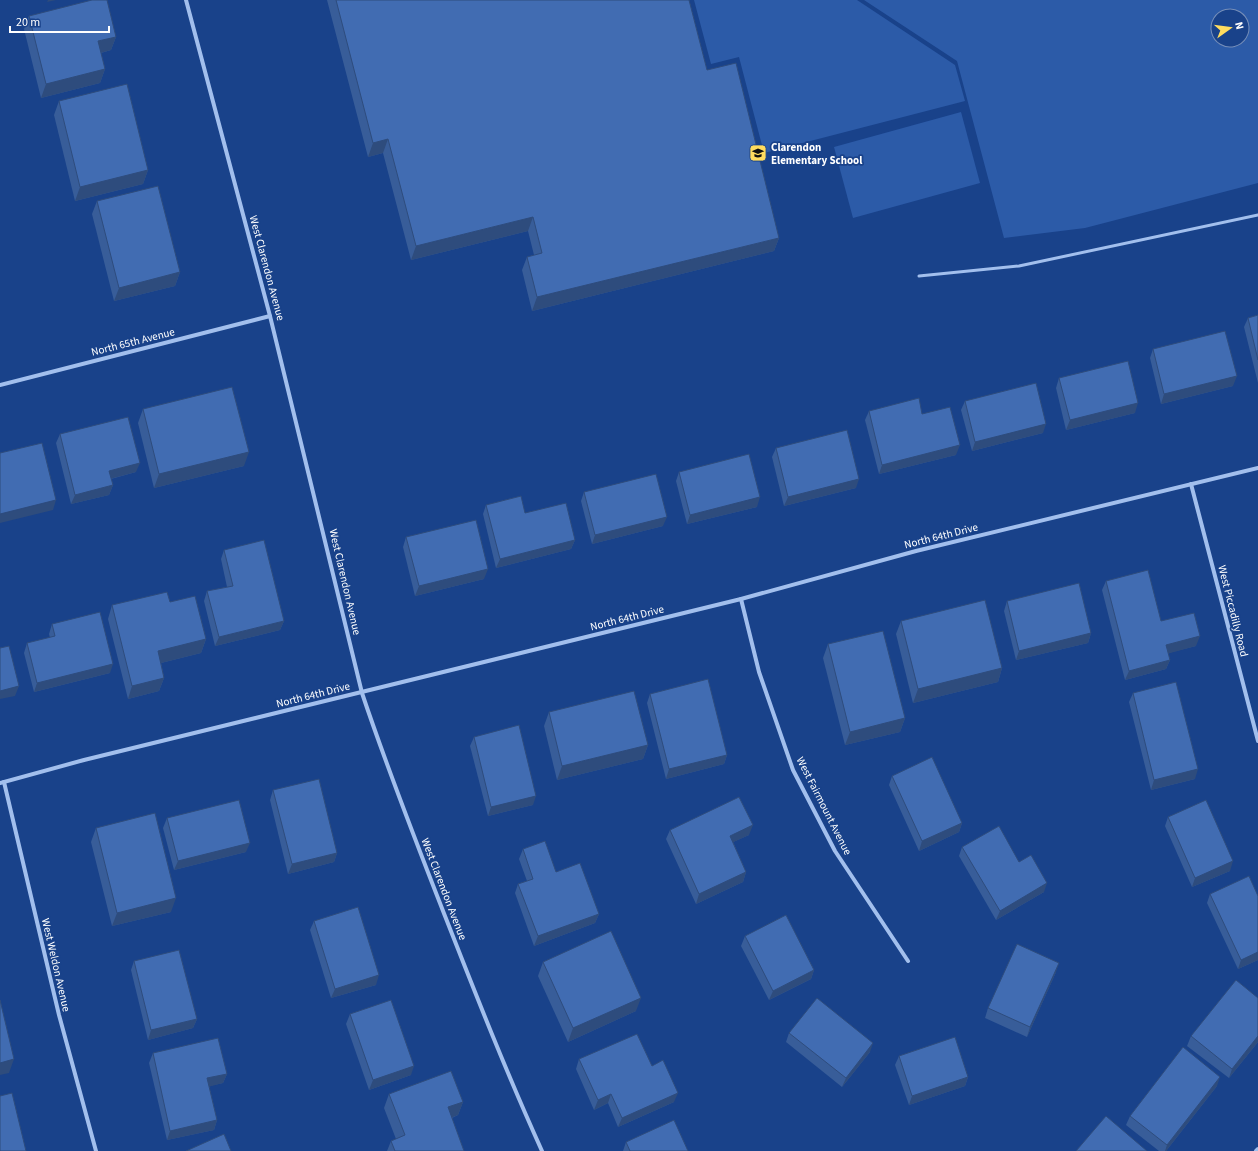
<svg xmlns="http://www.w3.org/2000/svg" width="1258" height="1151" font-family="'Source Sans 3',sans-serif">
	<rect width="100%" height="100%" fill="#19428a"/>
	<g fill="#2c5ba8" fill-rule="evenodd">
		<polygon points="694,0 857,0 955,65 965,101 764,153 739,57 711,64"/>
		<path d="M864,0h394v183l-173,45 -81,10 -47,-177zM1218,16h24v24h-24z"/>
		<polygon points="961,112 980,183 853,218 834,147"/>
	</g>
	<g fill="none" stroke-linecap="round" stroke-linejoin="round">
		<polyline stroke="#a2bfed" stroke-width="3" points="919,276 1019,266 1258,215"/>
		<g stroke="#a2bfed" stroke-width="4">
			<path d="M186,0l84,316 92,377c25,75 54,149 83,223 31,79 62,158 97,235"/>
			<polyline points="0,385 270,316"/>
			<polyline points="1191,484 1258,741"/>
			<polyline points="741,599 759,672 793,770 835,851 908,961"/>
			<polyline points="4,782 59,1015 96,1151"/>
			<polyline points="0,783 84,760 741,599 916,551 1258,468"/>
			<polyline points="1256,1151 1258,1149"/>
		</g>
	</g>
	<g fill="#385d99">
		<polygon points="327,0 689,0 707,70 779,238 774,251 532,311 522,270 527,257 534,255 528,231 411,260 383,153 368,157"/>
		<polygon points="29,16 116,37 111,50 101,53 105,69 100,83 41,98 24,29"/>
		<polygon points="59,101 148,170 143,184 75,201 54,115"/>
		<polygon points="97,201 180,272 175,286 114,301 92,214"/>
		<polygon points="1258,315 1258,383 1244,327 1248,318"/>
		<polygon points="1153,349 1233,386 1161,404 1150,358"/>
		<polygon points="1059,378 1135,413 1066,430 1056,388"/>
		<polygon points="965,401 1043,433 972,451 961,410"/>
		<polygon points="143,409 244,466 154,488 138,423"/>
		<polygon points="869,411 922,414 956,455 879,474 865,420"/>
		<polygon points="60,434 136,472 111,479 113,485 109,495 71,504 56,443"/>
		<polygon points="776,448 856,488 784,506 772,457"/>
		<polygon points="679,472 757,507 687,524 676,481"/>
		<polygon points="584,492 663,526 592,544 581,501"/>
		<polygon points="486,505 525,513 575,540 571,549 496,568 483,514"/>
		<polygon points="406,537 484,579 415,596 403,547"/>
		<polygon points="224,550 284,621 280,630 215,646 204,601 207,591 227,587 221,559"/>
		<polygon points="1106,581 1161,621 1196,646 1168,653 1170,660 1166,669 1125,680 1102,590"/>
		<polygon points="1007,601 1091,633 1088,643 1016,660 1004,611"/>
		<polygon points="112,605 206,639 201,653 161,663 164,678 159,691 128,699 108,619"/>
		<polygon points="901,621 1002,668 998,682 913,703 896,634"/>
		<polygon points="52,624 110,673 34,692 24,653 27,643 50,638 49,634"/>
		<polygon points="828,644 905,718 900,732 845,745 823,658"/>
		<polygon points="1133,693 1195,779 1151,790 1129,702"/>
		<polygon points="650,694 727,755 724,764 666,779 647,703"/>
		<polygon points="549,712 648,745 643,759 557,780 544,726"/>
		<polygon points="474,737 533,805 488,816 470,746"/>
		<polygon points="892,776 962,823 959,832 919,851 889,785"/>
		<polygon points="273,790 337,853 334,862 288,874 270,800"/>
		<polygon points="1168,817 1230,871 1192,887 1165,826"/>
		<polygon points="167,818 246,852 174,870 163,828"/>
		<polygon points="96,828 171,912 112,926 91,842"/>
		<polygon points="670,830 749,835 733,842 746,872 743,882 696,904 666,839"/>
		<polygon points="962,847 1019,862 1044,892 996,920 959,856"/>
		<polygon points="523,849 556,872 599,914 595,923 534,946 515,893 518,884 527,881 519,859"/>
		<polygon points="1210,894 1258,960 1238,969 1207,903"/>
		<polygon points="314,921 376,985 331,998 310,930"/>
		<polygon points="745,936 814,970 811,979 769,1000 741,946"/>
		<polygon points="134,961 197,1019 193,1028 148,1040 131,970"/>
		<polygon points="543,962 636,1011 568,1042 538,976"/>
		<polygon points="1056,972 1027,1037 985,1018 988,1008"/>
		<polygon points="350,1014 411,1075 369,1090 346,1024"/>
		<polygon points="789,1033 870,1052 842,1087 786,1042"/>
		<polygon points="1191,1036 1258,1042 1229,1078 1187,1046"/>
		<polygon points="153,1053 227,1074 223,1083 209,1086 217,1120 214,1130 167,1140 149,1063"/>
		<polygon points="899,1056 968,1077 965,1086 909,1105 895,1065"/>
		<polygon points="579,1059 652,1066 674,1102 618,1127 608,1103 594,1110 576,1069"/>
		<polygon points="1217,1086 1166,1151 1159,1151 1126,1125 1130,1116"/>
		<polygon points="389,1094 463,1102 458,1115 452,1118 464,1151 387,1151 391,1141 396,1139 384,1108"/>
		<polygon points="626,1142 688,1151 623,1151"/>
	</g>
	<g fill="#2e4c7d">
		<polygon points="48,0 56,0 47,2"/>
		<polygon points="116,37 111,50 93,55 98,41"/>
		<polygon points="105,69 100,83 41,98 46,84"/>
		<polygon points="388,139 383,153 368,157 373,143"/>
		<polygon points="148,170 143,184 75,201 80,187"/>
		<polygon points="533,217 528,231 411,260 416,246"/>
		<polygon points="779,238 774,251 532,311 537,297"/>
		<polygon points="180,272 175,286 114,301 119,288"/>
		<polygon points="1237,376 1233,386 1161,404 1164,394"/>
		<polygon points="1138,403 1135,413 1066,430 1070,420"/>
		<polygon points="1046,424 1043,433 972,451 975,442"/>
		<polygon points="960,445 956,455 879,474 882,465"/>
		<polygon points="249,452 244,466 154,488 159,474"/>
		<polygon points="140,463 136,472 106,480 109,471"/>
		<polygon points="859,479 856,488 784,506 788,497"/>
		<polygon points="113,485 109,495 71,504 75,495"/>
		<polygon points="760,497 757,507 687,524 690,515"/>
		<polygon points="56,500 53,510 0,523 0,514"/>
		<polygon points="667,517 663,526 592,544 595,535"/>
		<polygon points="575,540 571,549 496,568 500,559"/>
		<polygon points="488,569 484,579 415,596 419,586"/>
		<polygon points="284,621 280,630 215,646 219,637"/>
		<polygon points="1091,633 1088,643 1016,660 1019,651"/>
		<polygon points="1200,636 1196,646 1163,655 1166,645"/>
		<polygon points="206,639 201,653 153,665 158,651"/>
		<polygon points="1170,660 1166,669 1125,680 1129,671"/>
		<polygon points="113,664 110,673 34,692 37,683"/>
		<polygon points="1002,668 998,682 913,703 918,689"/>
		<polygon points="164,678 159,691 128,699 132,686"/>
		<polygon points="19,686 15,696 0,699 0,691"/>
		<polygon points="905,718 900,732 845,745 850,732"/>
		<polygon points="648,745 643,759 557,780 562,766"/>
		<polygon points="727,755 724,764 666,779 669,769"/>
		<polygon points="1198,769 1195,779 1151,790 1154,780"/>
		<polygon points="536,796 533,805 488,816 491,807"/>
		<polygon points="962,823 959,832 919,851 922,841"/>
		<polygon points="753,825 749,835 727,845 730,836"/>
		<polygon points="250,843 246,852 174,870 178,861"/>
		<polygon points="337,853 334,862 288,874 292,864"/>
		<polygon points="1233,861 1230,871 1192,887 1195,878"/>
		<polygon points="746,872 743,882 696,904 699,894"/>
		<polygon points="1047,883 1044,892 996,920 1000,911"/>
		<polygon points="176,898 171,912 112,926 117,913"/>
		<polygon points="599,914 595,923 534,946 538,936"/>
		<polygon points="1258,952 1258,960 1238,969 1241,960"/>
		<polygon points="1059,963 1056,972 1027,1037 1030,1027"/>
		<polygon points="814,970 811,979 769,1000 773,991"/>
		<polygon points="379,975 376,985 331,998 335,989"/>
		<polygon points="641,998 636,1011 568,1042 573,1028"/>
		<polygon points="197,1019 193,1028 148,1040 151,1030"/>
		<polygon points="1258,1036 1258,1042 1229,1078 1232,1069"/>
		<polygon points="873,1043 870,1052 842,1087 846,1078"/>
		<polygon points="14,1059 9,1073 0,1075 0,1063"/>
		<polygon points="414,1066 411,1075 369,1090 373,1080"/>
		<polygon points="227,1074 223,1083 204,1088 207,1078"/>
		<polygon points="968,1077 965,1086 909,1105 912,1096"/>
		<polygon points="1220,1077 1217,1086 1166,1151 1165,1151 1167,1145"/>
		<polygon points="678,1093 674,1102 618,1127 622,1118"/>
		<polygon points="611,1094 608,1103 594,1110 598,1100"/>
		<polygon points="463,1102 458,1115 443,1121 448,1107"/>
		<polygon points="217,1120 214,1130 167,1140 170,1131"/>
	</g>
	<g fill="#416cb2" stroke="#2e4c7d">
		<polygon points="92,0 107,0 116,37 98,41 105,69 46,84 29,16"/>
		<polygon points="336,0 689,0 707,70 736,63 779,238 537,297 527,257 542,253 533,217 416,246 388,139 373,143"/>
		<polygon points="127,84 148,170 80,187 59,101"/>
		<polygon points="158,186 180,272 119,288 97,201"/>
		<polygon points="1258,315 1258,360 1248,318"/>
		<polygon points="1225,331 1237,376 1164,394 1153,349"/>
		<polygon points="1128,361 1138,403 1070,420 1059,378"/>
		<polygon points="1036,383 1046,424 975,442 965,401"/>
		<polygon points="232,387 249,452 159,474 143,409"/>
		<polygon points="919,398 922,414 950,407 960,445 882,465 869,411"/>
		<polygon points="128,417 140,463 109,471 113,485 75,495 60,434"/>
		<polygon points="847,430 859,479 788,497 776,448"/>
		<polygon points="42,443 56,500 0,514 0,453"/>
		<polygon points="749,454 760,497 690,515 679,472"/>
		<polygon points="656,474 667,517 595,535 584,492"/>
		<polygon points="521,496 525,513 566,503 575,540 500,559 486,505"/>
		<polygon points="476,520 488,569 419,586 406,537"/>
		<polygon points="264,540 284,621 219,637 207,591 233,586 224,550"/>
		<polygon points="1148,570 1161,621 1194,613 1200,636 1166,645 1170,660 1129,671 1106,581"/>
		<polygon points="1079,583 1091,633 1019,651 1007,601"/>
		<polygon points="167,592 170,602 195,596 206,639 158,651 164,678 132,686 112,605"/>
		<polygon points="985,600 1002,668 918,689 901,621"/>
		<polygon points="100,612 113,664 37,683 27,643 55,636 52,624"/>
		<polygon points="883,631 905,718 850,732 828,644"/>
		<polygon points="9,646 19,686 0,691 0,648"/>
		<polygon points="708,679 727,755 669,769 650,694"/>
		<polygon points="1176,682 1198,769 1154,780 1133,693"/>
		<polygon points="634,691 648,745 562,766 549,712"/>
		<polygon points="519,725 536,796 491,807 474,737"/>
		<polygon points="932,757 962,823 922,841 892,776"/>
		<polygon points="319,779 337,853 292,864 273,790"/>
		<polygon points="739,797 753,825 730,836 746,872 699,894 670,830"/>
		<polygon points="239,800 250,843 178,861 167,818"/>
		<polygon points="1206,800 1233,861 1195,878 1168,817"/>
		<polygon points="155,813 176,898 117,913 96,828"/>
		<polygon points="999,826 1019,862 1031,855 1047,883 1000,911 962,847"/>
		<polygon points="545,841 556,872 580,863 599,914 538,936 518,884 533,879 523,849"/>
		<polygon points="1249,876 1258,896 1258,952 1241,960 1210,894"/>
		<polygon points="358,907 379,975 335,989 314,921"/>
		<polygon points="786,915 814,970 773,991 745,936"/>
		<polygon points="611,931 641,998 573,1028 543,962"/>
		<polygon points="1017,944 1059,963 1030,1027 988,1008"/>
		<polygon points="179,950 197,1019 151,1030 134,961"/>
		<polygon points="1236,980 1258,998 1258,1036 1232,1069 1191,1036"/>
		<polygon points="817,998 873,1043 846,1078 789,1033"/>
		<polygon points="0,1000 14,1059 0,1063"/>
		<polygon points="391,1000 414,1066 373,1080 350,1014"/>
		<polygon points="637,1034 652,1066 663,1060 678,1093 622,1118 611,1094 598,1100 579,1059"/>
		<polygon points="955,1037 968,1077 912,1096 899,1056"/>
		<polygon points="218,1038 227,1074 207,1078 217,1120 170,1131 153,1053"/>
		<polygon points="1183,1047 1220,1077 1167,1145 1130,1116"/>
		<polygon points="451,1071 463,1102 448,1107 464,1151 395,1151 391,1141 405,1135 389,1094"/>
		<polygon points="12,1093 26,1151 0,1151 0,1096"/>
		<polygon points="1106,1116 1147,1151 1076,1151"/>
		<polygon points="674,1120 688,1151 630,1151 626,1142"/>
		<polygon points="224,1134 231,1151 186,1151"/>
	</g>
	<defs>
		<g id="school-square" transform="scale(0.9)"><rect x="-9" y="-9" width="18" height="18" rx="4" fill="#ffdc5f" stroke="#19428a"/><path d="M0-5L7-2L0 1L-7-2ZM-4 1L0 2.5L4 1V4Q0 6-4 4Z" fill="#111"/></g>
	</defs>
	<g fill-rule="evenodd">
		<use href="#school-square" x="758" y="153"/>
	</g>
	<g text-anchor="middle" dominant-baseline="central" stroke-width="3.5" stroke-linejoin="round" paint-order="stroke">
		<g font-size="11" font-weight="bold" fill="#fff" stroke="#19428a" text-anchor="start">
			<text x="771" y="147">Clarendon<tspan x="771" dy="13">Elementary School</tspan></text>
		</g>
		<g font-size="11" fill="#fff" stroke="#19428a">
			<text transform="translate(267 268) rotate(75)">West Clarendon Avenue</text>
			<text transform="translate(133 342) rotate(-14)">North 65th Avenue</text>
			<text transform="translate(941 536) rotate(-14)">North 64th Drive</text>
			<text transform="translate(345 582) rotate(77)">West Clarendon Avenue</text>
			<text transform="translate(1233 611) rotate(76)">West Piccadilly Road</text>
			<text transform="translate(627 618) rotate(-14)">North 64th Drive</text>
			<text transform="translate(313 695) rotate(-14)">North 64th Drive</text>
			<text transform="translate(824 806) rotate(63)">West Fairmount Avenue</text>
			<text transform="translate(444 889) rotate(69)">West Clarendon Avenue</text>
			<text transform="translate(56 965) rotate(77)">West Weldon Avenue</text>
		</g>
	</g>
	<g transform="translate(1230 28) rotate(76)"><circle r="19" fill="#19428a" stroke="#758eb9"/>
	<path d="M0-3L7 15L0 10L-7 15Z" fill="#ffdc5f"/>
	<text y="-6" font-size="11" font-weight="bold" text-anchor="middle" fill="#ffffff">N</text>
	</g>
	<path d="M10 26v6h99v-6" fill="none" stroke="#ffffff" stroke-width="2"/>
	<text x="16" y="26" font-size="12" fill="#ffffff" stroke="#19428a" stroke-width="3" paint-order="stroke">20 m</text>
</svg>
